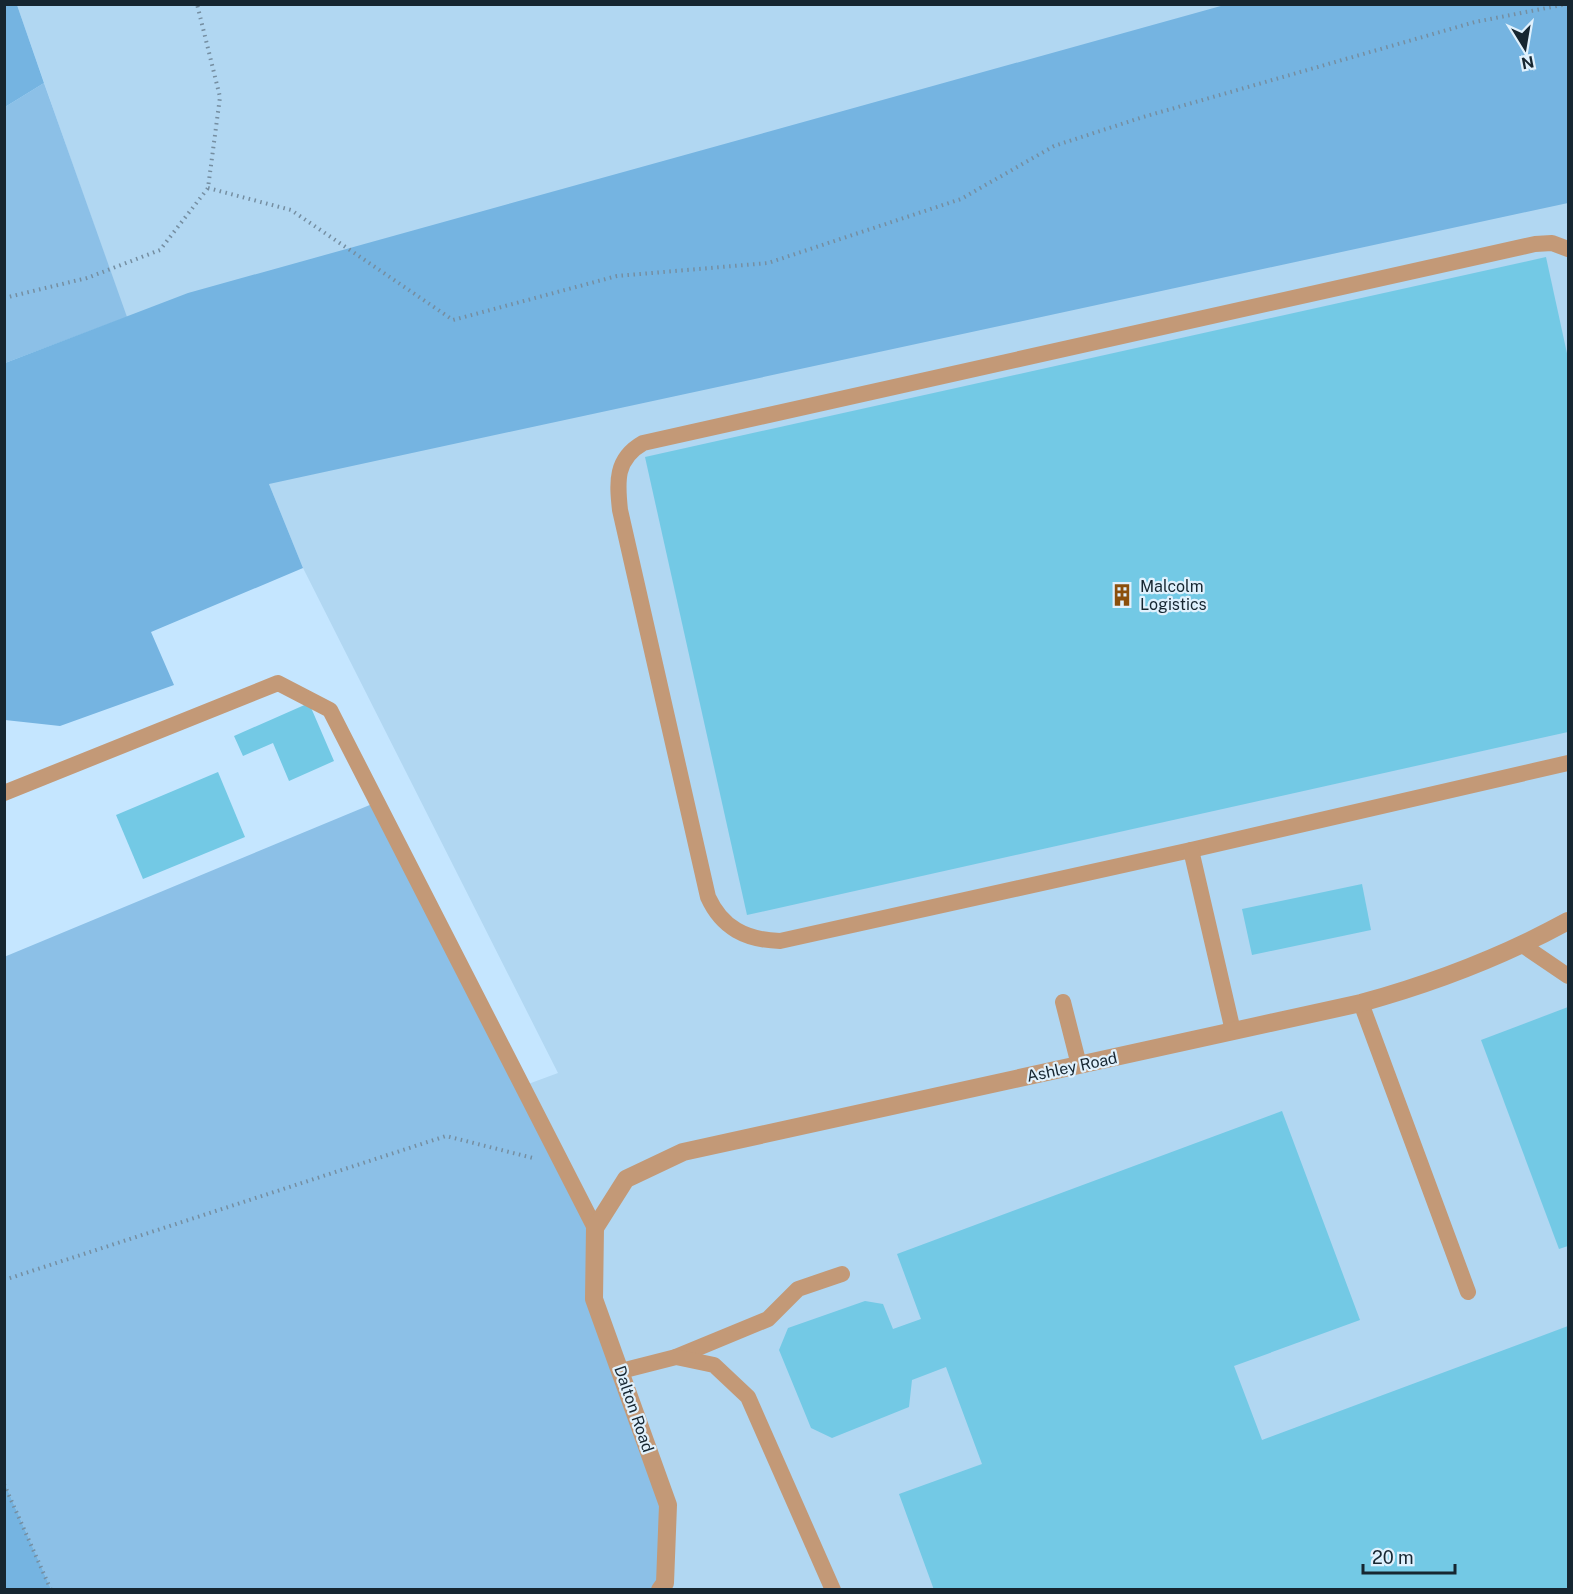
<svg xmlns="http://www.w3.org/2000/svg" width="1573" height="1594" font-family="'Public Sans',sans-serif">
	<rect width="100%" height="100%" fill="#c5e6ff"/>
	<polygon fill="#b1d7f2" points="17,5 1568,5 1568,1589 51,1589 5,1484 4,1277 558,1073 303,568 269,484 163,423"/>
	<g fill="#8cc0e7">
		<polygon points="44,83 127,317 5,363 5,107"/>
		<polygon points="377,802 595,1228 594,1299 668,1505 660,1589 51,1589 5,1484 4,957"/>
	</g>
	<g fill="#75b4e1">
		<polygon points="5,4 17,5 44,83 5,107"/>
		<polygon points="1228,4 1568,5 1568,203 269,484 303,568 151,632 174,685 60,726 5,720 5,363 188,293"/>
		<polygon points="4,1484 5,1484 51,1589 5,1589"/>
	</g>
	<g fill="#73c9e5">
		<polygon points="1546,257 1568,358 1568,732 747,915 645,457"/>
		<polygon points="309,703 334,761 289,781 273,743 243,756 234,736"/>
		<polygon points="218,772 245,837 143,879 116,815"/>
		<polygon points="1362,884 1371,930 1252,955 1242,909"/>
		<polygon points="1568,1007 1568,1246 1559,1249 1481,1040"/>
		<polygon points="1282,1111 1360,1320 1234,1366 1262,1440 1568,1326 1568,1590 934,1590 899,1494 982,1464 946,1367 912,1380 909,1407 832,1438 811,1428 779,1350 788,1328 865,1301 883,1304 893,1329 921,1319 897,1254"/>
	</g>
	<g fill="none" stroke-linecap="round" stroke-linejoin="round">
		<g stroke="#758ea1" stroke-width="4" stroke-dasharray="1.5 4.5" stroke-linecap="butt">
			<polyline points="208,188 291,210 453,320 617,276 768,263 961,199 1054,146 1143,117 1475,22 1567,4"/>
			<polyline points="4,298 87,278 160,250 208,188 220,97 197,4"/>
			<polyline points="4,1280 446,1136 533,1158"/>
			<polyline points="4,1484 51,1590"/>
		</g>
		<g stroke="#c39977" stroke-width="16">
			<path d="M1568,249l-16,-6 -17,1 -892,199c-28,16 -26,39 -23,67l88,387c14,31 38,43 72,44l411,-91 377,-87"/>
			<polyline points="4,793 278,683 330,710 595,1228"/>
			<polyline points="1191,850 1233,1031"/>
			<polyline points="1524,946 1568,976"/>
			<polyline points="1063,1002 1079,1065"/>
			<polyline points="1361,1003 1468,1292"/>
			<polyline points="676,1357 768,1319 798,1289 842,1274"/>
			<polyline points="621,1371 676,1357 714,1365 748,1397 833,1590"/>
		</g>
		<path stroke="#c39977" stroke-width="18" d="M660,1590l5,-7 3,-78 -74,-206 1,-71 31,-49 57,-27 678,-149c73,-20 141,-46 207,-82"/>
	</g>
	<defs>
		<g id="building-bare" transform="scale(1.8)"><path d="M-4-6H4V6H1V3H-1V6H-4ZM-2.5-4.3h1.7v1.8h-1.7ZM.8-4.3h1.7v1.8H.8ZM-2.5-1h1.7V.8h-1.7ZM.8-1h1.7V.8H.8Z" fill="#8b4f0c" stroke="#e0f1fd" stroke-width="2.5" paint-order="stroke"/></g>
	</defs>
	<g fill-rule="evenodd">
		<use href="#building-bare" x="1122" y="595"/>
	</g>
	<g text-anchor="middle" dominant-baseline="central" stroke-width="4.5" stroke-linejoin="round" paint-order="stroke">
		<g font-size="16" fill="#162631" stroke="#e0f1fd" text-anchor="start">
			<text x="1140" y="586">Malcolm<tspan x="1140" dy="18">Logistics</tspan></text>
		</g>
		<g font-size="16" fill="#162631" stroke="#e0f1fd">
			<text transform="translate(1072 1067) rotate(-12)">Ashley Road</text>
			<text transform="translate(634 1409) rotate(71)">Dalton Road</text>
		</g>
	</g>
	<rect width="1573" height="1594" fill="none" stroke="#162631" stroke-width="12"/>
	<g transform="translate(1525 48) rotate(169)" stroke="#e0f1fd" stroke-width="4.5" paint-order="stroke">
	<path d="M0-4.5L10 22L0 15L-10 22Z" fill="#162631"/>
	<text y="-9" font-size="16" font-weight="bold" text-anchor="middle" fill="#162631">N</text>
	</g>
	<path d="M1363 1564v9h92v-9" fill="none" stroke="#162631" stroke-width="3"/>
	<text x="1372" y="1564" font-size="18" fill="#162631" stroke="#e0f1fd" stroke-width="4.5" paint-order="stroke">20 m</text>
</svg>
